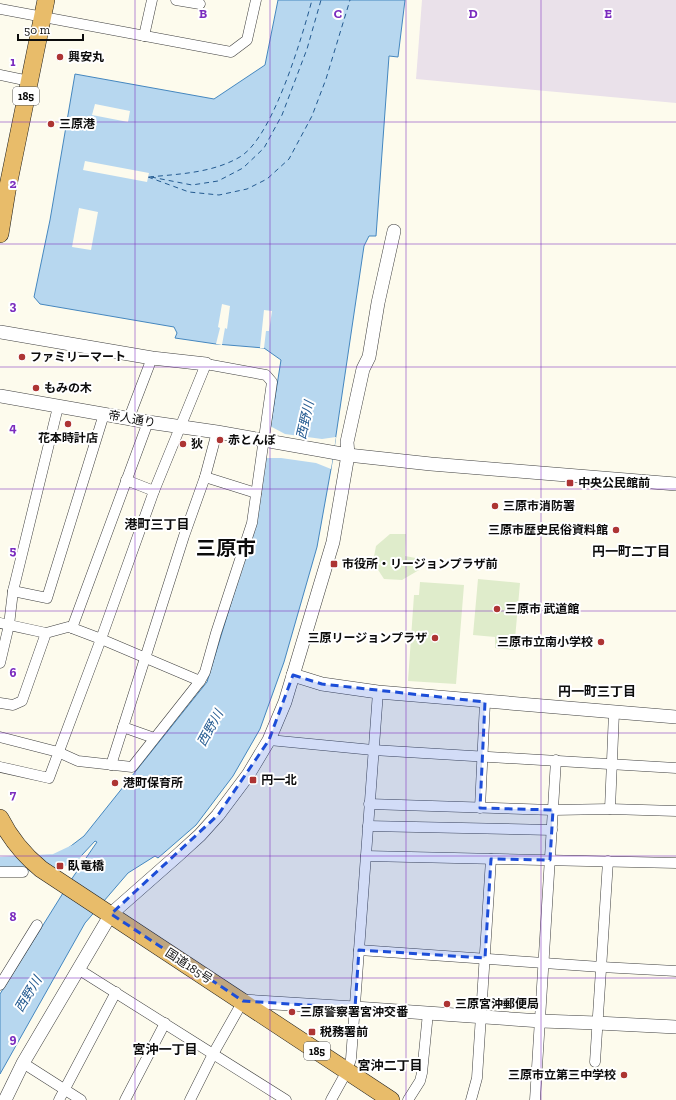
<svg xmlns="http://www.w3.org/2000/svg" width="676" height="1100" font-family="'Zilla Slab','Noto Sans JP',serif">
	<rect width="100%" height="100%" fill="#fdfbed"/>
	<polygon fill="#eae1ea" points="422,0 676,0 676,103 416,79"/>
	<g fill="#dfeccb">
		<polygon points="390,534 406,534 405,556 421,559 419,570 402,580 384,579 373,562 376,546"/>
		<polygon points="478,579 520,583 514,650 495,648 495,637 473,635"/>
		<polygon points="420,582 464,585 456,684 408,681 414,595 419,595"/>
	</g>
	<polygon fill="#b7d7ef" stroke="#4587bf" points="278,0 405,0 398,57 389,56 376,236 369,236 364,246 331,469 317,547 284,662 260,729 233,776 196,825 158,858 155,856 128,873 85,923 0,1074 0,994 73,877 97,842 95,841 82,855 59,868 49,857 63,852 84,836 207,682 255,524 281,360 264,348 216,344 175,338 177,333 174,327 40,304 34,297 50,220 75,74 214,99 265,65"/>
	<g fill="#fdfbed">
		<polygon points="95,104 130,111 128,122 92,115"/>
		<polygon points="85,161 149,173 147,182 83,170"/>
		<polygon points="79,208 98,212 91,250 72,247"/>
		<polygon points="222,304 230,306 227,329 225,328 222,345 216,344 220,328 218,327"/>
		<polygon points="264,310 272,311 269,331 266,331 264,348 260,348"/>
		<polygon points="270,426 285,434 322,439 336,437 331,469 316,463 281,458 265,458"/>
	</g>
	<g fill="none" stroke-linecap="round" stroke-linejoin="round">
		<polyline stroke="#b7d7ef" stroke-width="16" points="0,865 55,862 74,853"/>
		<g stroke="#235a90" stroke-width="1" stroke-dasharray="5 4" stroke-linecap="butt">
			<polyline points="148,177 189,192 219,195 247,189 267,179 289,159 312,116 326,79 350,0"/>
			<path d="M149,177c30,-3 62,-4 89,-19 34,-17 64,-121 74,-158"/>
			<polyline points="151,177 192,185 218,181 243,168 264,148 282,115 307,49 321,0"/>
		</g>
		<g stroke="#3f3f3f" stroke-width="11">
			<g id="minor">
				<polyline points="176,0 200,4"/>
				<polyline points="0,9 231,52 247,40 256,0"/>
				<polyline points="144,36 152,0"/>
				<polyline points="0,75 29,81"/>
				<polyline points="129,418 152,358"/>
				<polyline points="205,477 256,493"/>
				<polyline points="126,480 154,491"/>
				<polyline points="13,591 47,598 104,414"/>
				<polyline points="0,623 46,633"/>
				<polyline points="72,628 148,422"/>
				<polyline points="0,663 9,625 13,591 58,407"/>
				<polyline points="0,703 13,705 22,701 46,633 68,627 72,628 101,639 200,681"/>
				<polyline points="123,727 154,738"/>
				<polyline points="0,737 58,752 78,761 132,767 200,681 205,672 216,633 252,523 272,382 266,375 206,364 154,491 101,639 49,778 0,767"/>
				<polyline points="269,740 373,750 676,768"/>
				<polyline points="111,765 184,536 205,477 217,432"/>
				<polyline points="369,804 553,810 610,809 676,811"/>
				<polyline points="480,808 485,702"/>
				<polyline points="610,809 614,712"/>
				<polyline points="368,826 552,830"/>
				<polyline points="366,856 676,863"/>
				<polyline points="0,872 23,872"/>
				<polyline points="359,950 601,967 676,971"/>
				<polyline points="78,969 286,1100"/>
				<polyline points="0,985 37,925"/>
				<polyline points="595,1062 608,861"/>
				<polyline points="23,1063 81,1100"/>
				<polyline points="59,1100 116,992"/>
				<polyline points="125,1100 165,1023"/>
				<polyline points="190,1100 213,1054 243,1001"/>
				<polyline points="331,1100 347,1071 351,1059 378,692"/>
				<polyline points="408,1100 420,1081 422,1073 428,1013"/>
				<polyline points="471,1100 477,1078 491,859"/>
				<polyline points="535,1100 556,760"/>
			</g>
		</g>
		<g stroke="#3f3f3f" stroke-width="14">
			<g id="tertiary">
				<polyline points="0,332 152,358 206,364"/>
				<polyline points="0,396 148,422 217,432 348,455 431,464 676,484"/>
				<polyline points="293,675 322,684 378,692 676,717"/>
				<polyline points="243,1001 355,1008 541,1021 597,1023 676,1027"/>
				<polyline points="5,1100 23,1063 111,914 178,855 200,835 218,815 248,775 269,740 285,702 333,542 348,455 347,442 363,369 369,357 378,303 394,231"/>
			</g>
		</g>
		<g stroke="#1d1d1d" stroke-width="18">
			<g id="trunk">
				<polyline points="0,234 7,191 46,0"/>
				<path d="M0,818c10,20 24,37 41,51l350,231"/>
			</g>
		</g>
		<use href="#minor" stroke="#fff" stroke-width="10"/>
		<use href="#tertiary" stroke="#fff" stroke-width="13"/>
		<use href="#trunk" stroke="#e8bc6a" stroke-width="17"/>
	</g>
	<path fill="#1d4ed8" fill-opacity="0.2" stroke="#1d4ed8" stroke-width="3" stroke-dasharray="8 5" stroke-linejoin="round" d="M293,675l29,9 163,18 -5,106 73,2 -3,50 -59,-1 -6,99 -126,-8 -4,58 -112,-7 -132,-87 107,-99 51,-75z"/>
	<path fill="none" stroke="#7b2cbf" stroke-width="1" stroke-opacity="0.55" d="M135,0v1100M270,0v1100M406,0v1100M541,0v1100M0,122h676M0,244h676M0,367h676M0,489h676M0,611h676M0,733h676M0,856h676M0,978h676"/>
	<g fill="#ad3433" stroke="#fff" stroke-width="1.5">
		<circle cx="60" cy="57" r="4"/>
		<circle cx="51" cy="124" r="4"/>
		<circle cx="22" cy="357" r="4"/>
		<circle cx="36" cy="388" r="4"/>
		<circle cx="68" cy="424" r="4"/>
		<circle cx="220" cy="440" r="4"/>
		<circle cx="183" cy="444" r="4"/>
		<rect x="566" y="479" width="8" height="8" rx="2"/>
		<circle cx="495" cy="506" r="4"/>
		<circle cx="616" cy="530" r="4"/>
		<rect x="330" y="560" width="8" height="8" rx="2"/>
		<circle cx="497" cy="609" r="4"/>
		<circle cx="435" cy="638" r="4"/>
		<circle cx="601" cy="642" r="4"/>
		<rect x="249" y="776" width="8" height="8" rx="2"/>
		<circle cx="115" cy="783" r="4"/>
		<rect x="56" y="862" width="8" height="8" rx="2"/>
		<circle cx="447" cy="1004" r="4"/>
		<circle cx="292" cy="1012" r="4"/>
		<rect x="308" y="1028" width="8" height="8" rx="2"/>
		<circle cx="624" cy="1075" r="4"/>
	</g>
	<g text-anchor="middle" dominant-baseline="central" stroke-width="4" stroke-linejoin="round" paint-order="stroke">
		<g fill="#fff" stroke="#555" stroke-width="1">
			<rect x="13" y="87" width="26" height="18" rx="3"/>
			<rect x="304" y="1042" width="26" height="18" rx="3"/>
		</g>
		<g font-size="11" font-weight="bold" fill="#0c0c0c">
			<text x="26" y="96">185</text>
			<text x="317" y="1051">185</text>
		</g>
		<g font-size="12" font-weight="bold" fill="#0c0c0c" stroke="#fff" text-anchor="start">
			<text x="68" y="57">興安丸</text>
			<text x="59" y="124">三原港</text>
			<text x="30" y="357">ファミリーマート</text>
			<text x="44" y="388">もみの木</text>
			<text x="68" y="438" text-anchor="middle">花本時計店</text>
			<text x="228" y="440">赤とんぼ</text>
			<text x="191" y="444">狄</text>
			<text x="578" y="483">中央公民館前</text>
			<text x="503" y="506">三原市消防署</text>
			<text x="608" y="530" text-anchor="end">三原市歴史民俗資料館</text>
			<text x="342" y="564">市役所・リージョンプラザ前</text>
			<text x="505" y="609">三原市 武道館</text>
			<text x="427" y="638" text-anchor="end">三原リージョンプラザ</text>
			<text x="593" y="642" text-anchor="end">三原市立南小学校</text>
			<text x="261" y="780">円一北</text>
			<text x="123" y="783">港町保育所</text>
			<text x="68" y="866">臥竜橋</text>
			<text x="455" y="1004">三原宮沖郵便局</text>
			<text x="300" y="1012">三原警察署宮沖交番</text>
			<text x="320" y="1032">税務署前</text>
			<text x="616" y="1075" text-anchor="end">三原市立第三中学校</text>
		</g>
		<g font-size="12" fill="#0c0c0c" stroke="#fff">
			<text transform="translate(132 419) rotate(10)">帝人通り</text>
			<text transform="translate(189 966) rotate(33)">国道185号</text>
		</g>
		<g font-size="13" font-style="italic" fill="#235a90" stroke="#fff">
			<text transform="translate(305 420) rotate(-77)">西野川</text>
			<text transform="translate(210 728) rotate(-61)">西野川</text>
			<text transform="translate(28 994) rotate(-59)">西野川</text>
		</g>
		<g font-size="13" font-weight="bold" fill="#0c0c0c" stroke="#fff">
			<text x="157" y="524">港町三丁目</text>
			<text x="631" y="551">円一町二丁目</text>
			<text x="597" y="691">円一町三丁目</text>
			<text x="165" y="1049">宮沖一丁目</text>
			<text x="390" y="1065">宮沖二丁目</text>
		</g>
		<g font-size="20" font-weight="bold" fill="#0c0c0c" stroke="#fff">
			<text x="226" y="548">三原市</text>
		</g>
	</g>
	<g font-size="13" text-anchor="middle" font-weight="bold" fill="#7b2cbf" stroke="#fff" stroke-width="4" stroke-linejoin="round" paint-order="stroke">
		<text x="203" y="18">B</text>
		<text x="338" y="18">C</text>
		<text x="473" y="18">D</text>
		<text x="608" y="18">E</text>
		<text x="13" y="66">1</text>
		<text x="13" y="188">2</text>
		<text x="13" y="310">3</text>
		<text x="13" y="432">4</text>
		<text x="13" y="555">5</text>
		<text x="13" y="677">6</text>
		<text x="13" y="799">7</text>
		<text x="13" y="921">8</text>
		<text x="13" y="1043">9</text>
	</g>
	<path d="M18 34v6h65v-6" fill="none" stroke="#0c0c0c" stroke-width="2"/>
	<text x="24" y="34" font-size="12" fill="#0c0c0c" stroke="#ffffff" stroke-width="3" paint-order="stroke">50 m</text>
</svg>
